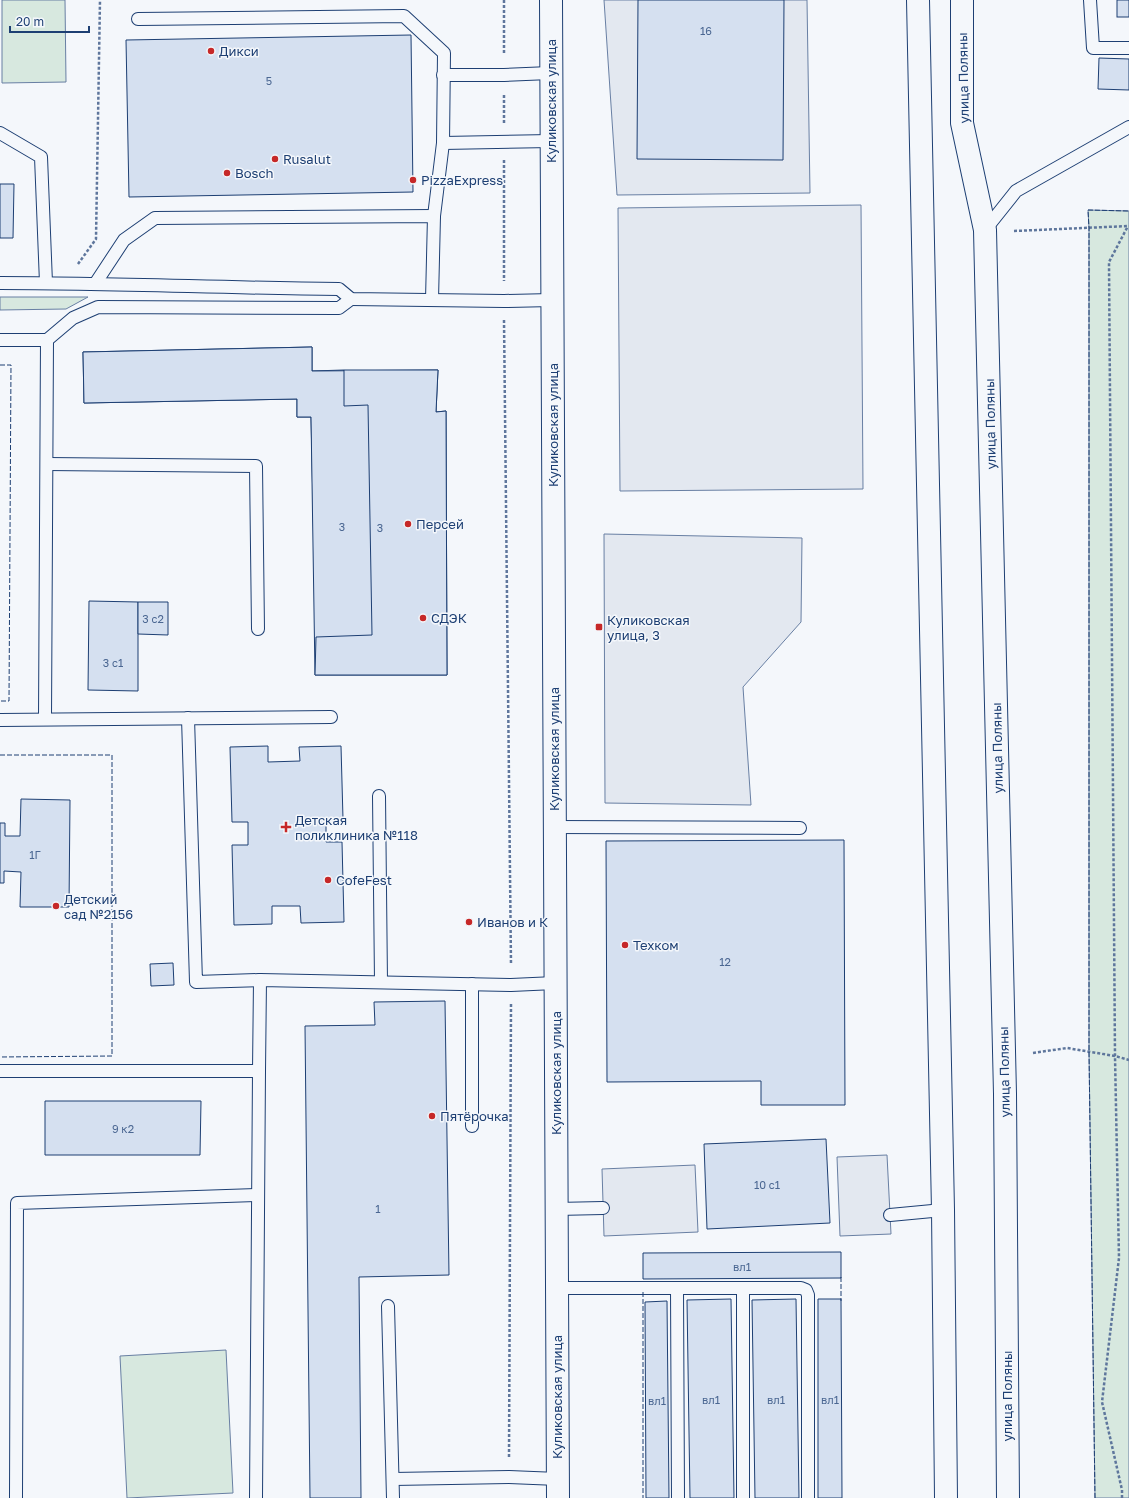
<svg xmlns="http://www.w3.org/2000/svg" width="1129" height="1498" font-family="'Golos Text',sans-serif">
	<rect width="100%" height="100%" fill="#f4f7fb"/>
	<g fill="#d7e8df" stroke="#687fa3">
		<polygon points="2,0 65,0 66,82 2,83"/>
		<polygon points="1088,210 1129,211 1129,1498 1095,1498 1089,1052 1089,228"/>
		<polygon points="0,297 88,297 66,309 0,310"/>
		<polygon points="226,1350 233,1493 127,1498 120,1356"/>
	</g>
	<g fill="#e3e8f0" stroke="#687fa3">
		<polygon points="604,0 807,0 810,193 617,195"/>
		<polygon points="861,205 863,489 620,491 618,208"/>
		<polygon points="604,534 802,538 801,622 743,687 751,805 605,803"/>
		<polygon points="887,1155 891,1234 840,1236 837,1157"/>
		<polygon points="695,1165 698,1232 604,1236 602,1169"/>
	</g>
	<g fill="#d5e0f0" stroke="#1d3f73">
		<polygon points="638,0 784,0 783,160 637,159"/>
		<rect x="1117" y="0" width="12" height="17"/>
		<polygon points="411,35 413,192 129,197 126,40"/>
		<polygon points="1099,58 1129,59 1129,90 1098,89"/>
		<polygon points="0,184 14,184 13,238 0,238"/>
		<polygon points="312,347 312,371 344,370 344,406 368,405 372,635 316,637 311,417 297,417 297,399 84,403 83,352"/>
		<polygon points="312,347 312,371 438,370 436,412 446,411 447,675 315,675 311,417 297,417 297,399 84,403 83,352"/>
		<polygon points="344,370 438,370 436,412 446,411 447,675 315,675 316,637 372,635 368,405 344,406"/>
		<polygon points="89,601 138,602 138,691 88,690"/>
		<polygon points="138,602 168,602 168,635 138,634"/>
		<polygon points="268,746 268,762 300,761 299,747 341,746 343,819 326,820 326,842 342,842 344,922 301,923 300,906 272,906 272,924 234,925 232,845 248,845 248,822 232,822 230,747"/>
		<polygon points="21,799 70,800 69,907 20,907 21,872 4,871 4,883 0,883 0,823 5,823 5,836 20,836"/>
		<polygon points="844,840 845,1105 761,1105 761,1081 607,1082 606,841"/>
		<polygon points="173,963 174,985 151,986 150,964"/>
		<polygon points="445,1001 449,1275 359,1277 361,1498 310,1498 305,1026 375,1025 374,1002"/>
		<polygon points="45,1101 201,1101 200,1155 45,1155"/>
		<polygon points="826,1139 830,1223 707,1229 704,1144"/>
		<polygon points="841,1252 841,1278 643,1279 643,1253"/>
		<polygon points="731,1299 734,1498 690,1498 687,1300"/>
		<polygon points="796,1299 799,1498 755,1498 752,1300"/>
		<polygon points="818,1299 841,1299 842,1498 818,1498"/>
		<polygon points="667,1301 669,1498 646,1498 645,1302"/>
	</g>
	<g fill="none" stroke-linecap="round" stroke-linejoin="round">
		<g stroke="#1d3f73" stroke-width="14">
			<g id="lane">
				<polyline points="1090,0 1093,48 1129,48"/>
				<polyline points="138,19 404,16 444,53 443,143 434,216"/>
				<polyline points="443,75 504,75 550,73"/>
				<polyline points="0,133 41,157 46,283"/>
				<polyline points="443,143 551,141"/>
				<polyline points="985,230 1016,191 1129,127"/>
				<path d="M0,283c113,0 226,5 339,6l12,10 153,2 48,-1"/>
				<polyline points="95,284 124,240 155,218 434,216 432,300"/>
				<polyline points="0,340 47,340 73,318 98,307 339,308 351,299"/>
				<polyline points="47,464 256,466 258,629"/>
				<polyline points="188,718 196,982 260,980"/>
				<polyline points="45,719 47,340"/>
				<polyline points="0,720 331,717"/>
				<polyline points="379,796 381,982"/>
				<polyline points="554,827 800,828"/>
				<polyline points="0,1071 259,1071 260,980 511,985 555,983"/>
				<polyline points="472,1126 472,984"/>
				<polyline points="556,1209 603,1208"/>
				<polyline points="890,1215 943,1210"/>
				<polyline points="557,1288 801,1288 806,1290 808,1295 808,1498"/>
				<polyline points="677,1288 678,1498"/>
				<polyline points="388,1306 393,1498"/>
				<polyline points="393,1479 509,1477 558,1479"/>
				<polyline points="16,1498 17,1203 258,1195"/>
				<polyline points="256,1498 259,1071"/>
				<polyline points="743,1498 743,1289"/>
			</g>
		</g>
		<g stroke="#1d3f73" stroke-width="24">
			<g id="secondary">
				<polyline points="551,0 558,1498"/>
				<polyline points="918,0 943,1210 946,1498"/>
				<polyline points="962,0 962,123 985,230 1005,1094 1008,1498"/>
			</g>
		</g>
		<g stroke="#5e769c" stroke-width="2.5" stroke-dasharray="3 2" stroke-linecap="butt">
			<polyline points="504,0 504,55"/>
			<polyline points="504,123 504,94"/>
			<polyline points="504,160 504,281"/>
			<polyline points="1014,231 1129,226"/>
			<polyline points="78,264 96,239 100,0"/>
			<polyline points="504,320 511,965"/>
			<polyline points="1033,1053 1067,1048 1115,1056 1129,1060"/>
			<polyline points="509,1457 511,1004"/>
			<polyline points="1122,1498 1122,1490 1102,1402 1119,1258 1115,1056 1109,262 1128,226"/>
		</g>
		<use href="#lane" stroke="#f4f7fb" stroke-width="12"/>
		<use href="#secondary" stroke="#f4f7fb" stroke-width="22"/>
		<g stroke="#1d3f73" stroke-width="1" stroke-dasharray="5 2" stroke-linecap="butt">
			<polyline points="0,365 11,365 9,701 0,701"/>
			<polyline points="0,755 112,755 112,1056 0,1057"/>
			<polyline points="841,1277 841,1301"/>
			<polyline points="643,1292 643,1498"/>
			<polyline points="1095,1498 1089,1052 1089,228 1088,210 1129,211"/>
		</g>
	</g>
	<g fill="#c62828" stroke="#f4f7fb" stroke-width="1.5">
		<circle cx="211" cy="51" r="4"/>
		<circle cx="275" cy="159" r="4"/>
		<circle cx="227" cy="173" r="4"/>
		<circle cx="413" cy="180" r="4"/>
		<circle cx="408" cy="524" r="4"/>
		<circle cx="423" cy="618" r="4"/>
		<rect x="595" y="623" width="8" height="8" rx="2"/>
		<path d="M284 821h4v4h4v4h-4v4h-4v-4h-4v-4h4z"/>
		<circle cx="328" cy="880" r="4"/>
		<circle cx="56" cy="906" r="4"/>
		<circle cx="469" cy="922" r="4"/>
		<circle cx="625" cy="945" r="4"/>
		<circle cx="432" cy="1116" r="4"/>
	</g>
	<g text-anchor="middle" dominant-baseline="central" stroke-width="3" stroke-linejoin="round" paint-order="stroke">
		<g font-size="11" fill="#4b6792">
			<text x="706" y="30">16</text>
			<text x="269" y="80">5</text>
			<text x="342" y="526">3</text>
			<text x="380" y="527">3</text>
			<text x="153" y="618">3 с2</text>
			<text x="113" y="662">3 с1</text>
			<text x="35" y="854">1Г</text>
			<text x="725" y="961">12</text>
			<text x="123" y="1128">9 к2</text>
			<text x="767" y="1184">10 с1</text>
			<text x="378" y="1208">1</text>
			<text x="742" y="1266">вл1</text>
			<text x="711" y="1399">вл1</text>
			<text x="776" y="1399">вл1</text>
			<text x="830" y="1399">вл1</text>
			<text x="657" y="1400">вл1</text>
		</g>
		<g font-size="13" fill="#1d3f73" stroke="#f4f7fb" text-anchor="start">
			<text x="219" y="51">Дикси</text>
			<text x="283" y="159">Rusalut</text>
			<text x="235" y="173">Bosch</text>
			<text x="421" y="180">PizzaExpress</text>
			<text x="416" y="524">Персей</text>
			<text x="431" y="618">СДЭК</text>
			<text x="607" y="620">Куликовская<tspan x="607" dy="15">улица, 3</tspan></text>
			<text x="295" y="820">Детская<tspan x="295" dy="15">поликлиника №118</tspan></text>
			<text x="336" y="880">CofeFest</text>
			<text x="64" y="899">Детский<tspan x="64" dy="15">сад №2156</tspan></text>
			<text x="477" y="922">Иванов и К</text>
			<text x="633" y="945">Техком</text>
			<text x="440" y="1116">Пятёрочка</text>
		</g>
		<g font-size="13" fill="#1d3f73" stroke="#f4f7fb">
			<text transform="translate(963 78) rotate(-91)">улица Поляны</text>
			<text transform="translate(551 101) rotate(-90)">Куликовская улица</text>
			<text transform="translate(990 424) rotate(-91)">улица Поляны</text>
			<text transform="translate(553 425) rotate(-90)">Куликовская улица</text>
			<text transform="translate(997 748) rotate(-91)">улица Поляны</text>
			<text transform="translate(554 749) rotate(-90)">Куликовская улица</text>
			<text transform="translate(1004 1072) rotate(-91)">улица Поляны</text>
			<text transform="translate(556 1073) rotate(-90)">Куликовская улица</text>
			<text transform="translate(1007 1396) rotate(-90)">улица Поляны</text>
			<text transform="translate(557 1397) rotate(-90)">Куликовская улица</text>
		</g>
	</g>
	<path d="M10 26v6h79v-6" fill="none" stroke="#1d3f73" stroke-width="2"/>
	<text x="16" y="26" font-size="12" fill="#1d3f73" stroke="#f4f7fb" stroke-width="3" paint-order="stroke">20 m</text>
</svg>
